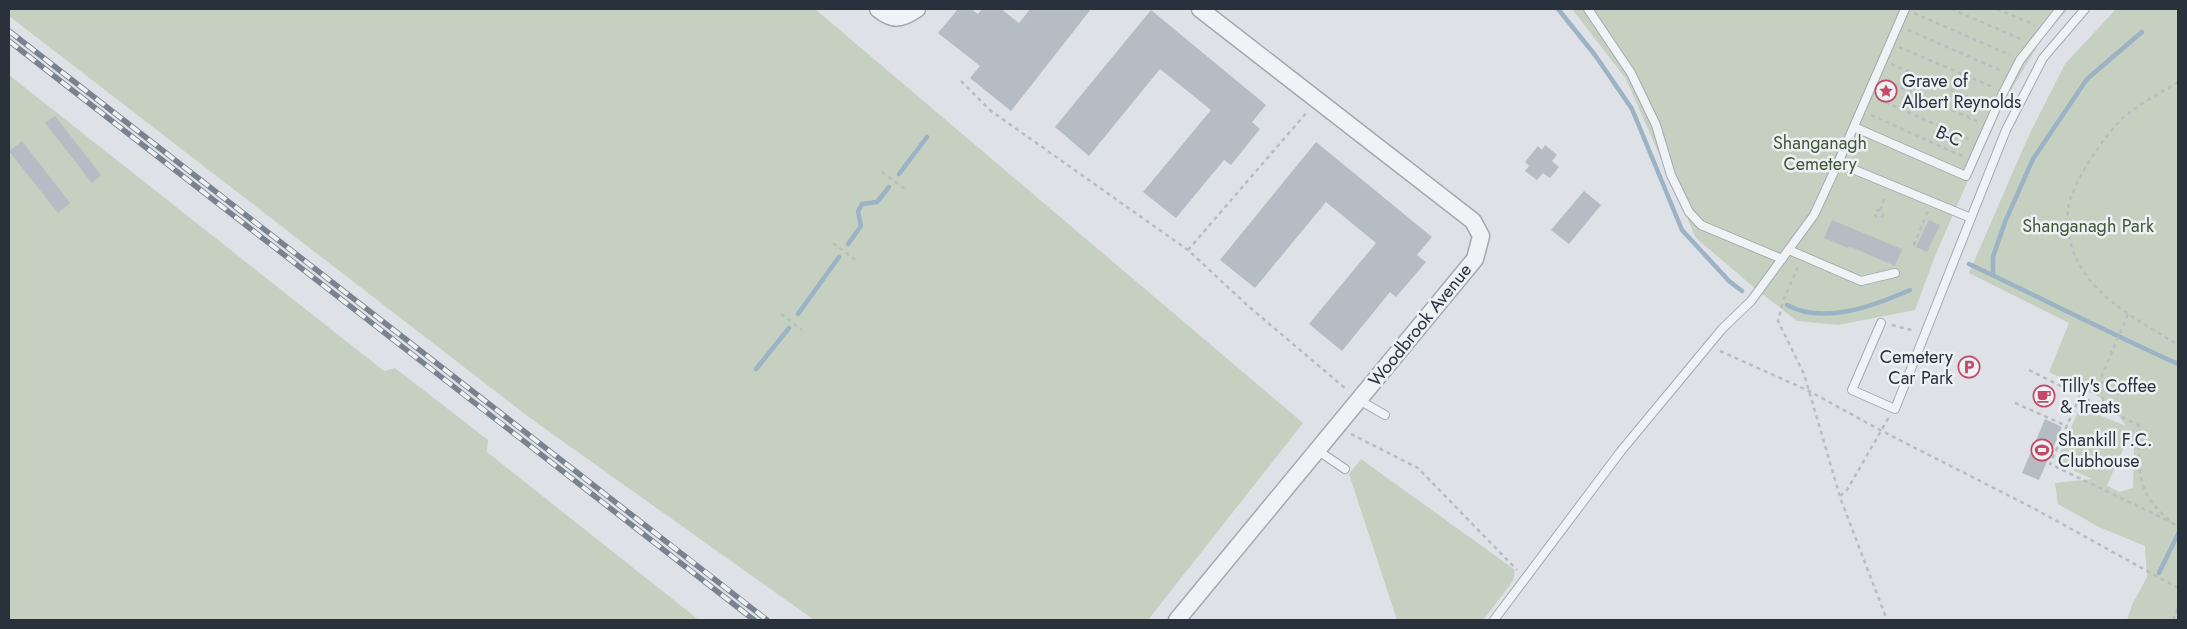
<svg xmlns="http://www.w3.org/2000/svg" width="2187" height="629" font-family="Jost,sans-serif">
	<rect width="100%" height="100%" fill="#dee2e7"/>
	<g fill="#c5d0c0" fill-rule="evenodd">
		<polygon points="9,9 815,9 1303,423 1148,620 814,620 530,418 9,16"/>
		<polygon points="1572,9 2068,9 2041,40 1998,112 1935,256 1915,310 1838,325 1797,321 1757,290 1696,238 1626,79"/>
		<path d="M2116,9h62v611h-51l5,-15 15,-28 -2,-31 -46,-19 -41,-23 -3,-21 37,-4 -36,-17 24,-55 46,19 -17,-24 -60,-30 20,-49 -100,-50 60,-138 36,-71zM2129,436l5,14 -1,38 -14,4 -15,-8 3,1z"/>
		<polygon points="9,75 384,371 395,368 488,440 487,452 699,620 9,620"/>
		<polygon points="1361,459 1515,570 1513,581 1483,620 1397,620 1349,474"/>
	</g>
	<g fill="none" stroke-linecap="round" stroke-linejoin="round">
		<g stroke="#9bb3c5" stroke-width="4.5">
			<polyline points="1558,9 1595,55 1632,109 1682,230 1729,281 1742,291"/>
			<polyline points="899,174 927,137"/>
			<polyline points="848,244 861,226 858,211 862,204 877,202 889,187"/>
			<path d="M1969,264c70,33 138,68 209,100"/>
			<polyline points="1993,275 1993,257 2005,222 2033,159 2087,79 2142,32"/>
			<path d="M1787,305c36,20 87,1 123,-15"/>
			<polyline points="798,314 839,257"/>
			<polyline points="756,369 789,328"/>
			<polyline points="2159,573 2178,534"/>
		</g>
	</g>
	<g fill="#b6bcc3">
		<polygon points="958,9 971,9 978,14 982,9 1001,9 1019,23 1030,9 1091,9 1011,111 970,78 980,66 938,33"/>
		<polygon points="1151,10 1266,105 1252,122 1260,129 1231,165 1224,160 1176,218 1143,192 1211,110 1160,69 1089,156 1055,127"/>
		<polygon points="55,116 101,175 92,183 45,123"/>
		<polygon points="22,141 70,203 58,213 9,151"/>
		<polygon points="1316,142 1432,237 1417,255 1426,262 1396,297 1390,292 1342,351 1309,324 1376,243 1326,202 1255,288 1220,260"/>
		<polygon points="1545,145 1557,155 1552,161 1559,167 1550,178 1543,173 1537,180 1525,171 1529,166 1525,162 1538,146 1542,150"/>
		<polygon points="1584,191 1601,205 1569,244 1551,230"/>
		<polygon points="1832,220 1902,249 1895,266 1849,246 1848,248 1824,238"/>
		<polygon points="1929,220 1940,225 1927,252 1916,247"/>
		<polygon points="2045,419 2062,427 2039,480 2022,473"/>
	</g>
	<g fill="none" stroke-linecap="round" stroke-linejoin="round">
		<g stroke="#a4a9b0" stroke-width="10">
			<g id="lane">
				<polyline points="1588,9 1631,73 1656,125 1671,175 1689,212 1701,225 1782,259"/>
				<polyline points="1905,9 1838,163 1971,218"/>
				<polyline points="1854,127 1966,176 2002,95 2020,60 2060,9"/>
				<polyline points="1789,250 1861,281 1895,273"/>
				<polyline points="1881,323 1852,390 1895,409 2006,130 2043,58 2085,9"/>
				<polyline points="1359,400 1385,415"/>
				<polyline points="1317,450 1345,469"/>
				<polyline points="1494,620 1621,451 1722,329 1751,301 1814,215 1838,163"/>
			</g>
		</g>
		<g stroke="#a4a9b0" stroke-width="19">
			<g id="street">
				<path d="M878,9c15,12 23,11 39,0"/>
				<polyline points="1177,620 1475,259 1481,236 1473,221 1200,9"/>
			</g>
		</g>
		<g stroke="#b8bdc1" stroke-width="2.5" stroke-dasharray="4 4" stroke-linecap="butt">
			<polyline points="1951,9 2021,39"/>
			<polyline points="1997,9 2035,25"/>
			<polyline points="1914,13 2010,55"/>
			<polyline points="1908,30 2002,71"/>
			<polyline points="1899,47 1993,87"/>
			<polyline points="1891,64 1985,104"/>
			<polyline points="961,81 991,111 1188,250 1247,305 1346,389"/>
			<polyline points="1886,81 1979,122"/>
			<path d="M2178,82c-18,11 -38,21 -54,35 -19,17 -54,68 -56,93 -3,28 8,56 27,76 23,25 55,41 83,59"/>
			<polyline points="1878,99 1969,139"/>
			<polyline points="1871,115 1962,156"/>
			<polyline points="882,172 906,190"/>
			<circle cx="1879" cy="214" r="4"/>
			<polyline points="1880,210 1886,195"/>
			<polyline points="833,243 857,261"/>
			<polyline points="1914,245 1928,211"/>
			<polyline points="1188,250 1308,111"/>
			<polyline points="1798,267 1784,299 1778,321 1804,374 1841,500 1887,620"/>
			<polyline points="781,314 802,330"/>
			<polyline points="1892,325 1915,331"/>
			<polyline points="1720,351 1809,391 1880,430 2035,509 2178,588"/>
			<path d="M2029,370l111,56c-3,47 -4,70 38,101"/>
			<polyline points="2080,396 2050,464 2171,522"/>
			<polyline points="2015,403 2067,426"/>
			<polyline points="2107,408 2101,394 2102,375 2128,314"/>
			<polyline points="1351,434 1418,468 1517,570"/>
			<polyline points="1840,496 1847,490 1889,417"/>
			<polyline points="2173,620 2178,608"/>
		</g>
		<use href="#lane" stroke="#f0f3f5" stroke-width="8"/>
		<use href="#street" stroke="#f0f3f5" stroke-width="16"/>
		<g stroke="#79838f" stroke-width="5.5">
			<g id="rail">
				<polyline points="9,31 767,620"/>
				<polyline points="9,41 754,620"/>
			</g>
		</g>
		<use href="#rail" stroke="#edf1f4" stroke-width="4" stroke-dasharray="11" stroke-linecap="butt"/>
	</g>
	<defs>
		<g id="sight-ring" transform="scale(1.125)"><circle r="9.5" fill="#edf1f4" stroke="#c44a68" stroke-width="1.5"/><path d="M0-6L1.8-2.2L6-1.7L2.9 1.2L3.7 5.4L0 3.3L-3.7 5.4L-2.9 1.2L-6-1.7L-1.8-2.2Z" fill="#c44a68"/></g>
		<g id="parking-ring" transform="scale(1.125)"><circle r="9.5" fill="#edf1f4" stroke="#c44a68" stroke-width="1.5"/><path d="M-3.5-5.5H1a3.5 3.5 0 0 1 0 7H-1V5.5H-3.5ZM-1-3.4V-.6H.8a1.4 1.4 0 0 0 0-2.8Z" fill="#c44a68"/></g>
		<g id="cafe-ring" transform="scale(1.125)"><circle r="9.5" fill="#edf1f4" stroke="#c44a68" stroke-width="1.5"/><path d="M-5.5-4.5H6V0H3Q3 3.5 0 3.5H-2.5Q-5.5 3.5-5.5 0ZM3-3.2v2h1.7v-2ZM-6 4.5H4V6H-6Z" fill="#c44a68"/></g>
		<g id="stadium-ring" transform="scale(1.125)"><circle r="9.5" fill="#edf1f4" stroke="#c44a68" stroke-width="1.5"/><path d="M0-5a6.5 5 0 1 0 0 10a6.5 5 0 1 0 0-10ZM-3.5-1.8h7v3.6h-7Z" fill="#c44a68"/></g>
	</defs>
	<g fill-rule="evenodd">
		<use href="#sight-ring" x="1886" y="91"/>
		<use href="#parking-ring" x="1969" y="367"/>
		<use href="#cafe-ring" x="2044" y="396"/>
		<use href="#stadium-ring" x="2042" y="450"/>
	</g>
	<g text-anchor="middle" dominant-baseline="central" stroke-width="5" stroke-linejoin="round" paint-order="stroke">
		<g font-size="18" fill="#28313c" stroke="#edf1f4" text-anchor="start">
			<text x="1902" y="81">Grave of<tspan x="1902" dy="21">Albert Reynolds</tspan></text>
			<text x="1953" y="357" text-anchor="end">Cemetery<tspan x="1953" dy="21">Car Park</tspan></text>
			<text x="2060" y="386">Tilly's Coffee<tspan x="2060" dy="21">&amp; Treats</tspan></text>
			<text x="2058" y="440">Shankill F.C.<tspan x="2058" dy="21">Clubhouse</tspan></text>
		</g>
		<g font-size="18" fill="#28313c" stroke="#edf1f4">
			<text transform="translate(1949 136) rotate(24)">B-C</text>
			<text transform="translate(1420 325) rotate(-51)">Woodbrook Avenue</text>
		</g>
		<g font-size="18" fill="#405737" stroke="#edf1f4">
			<text x="1820" y="143">Shanganagh<tspan x="1820" dy="21">Cemetery</tspan></text>
			<text x="2088" y="226">Shanganagh Park</text>
		</g>
	</g>
	<rect width="2187" height="629" fill="none" stroke="#28313c" stroke-width="20"/>
</svg>
